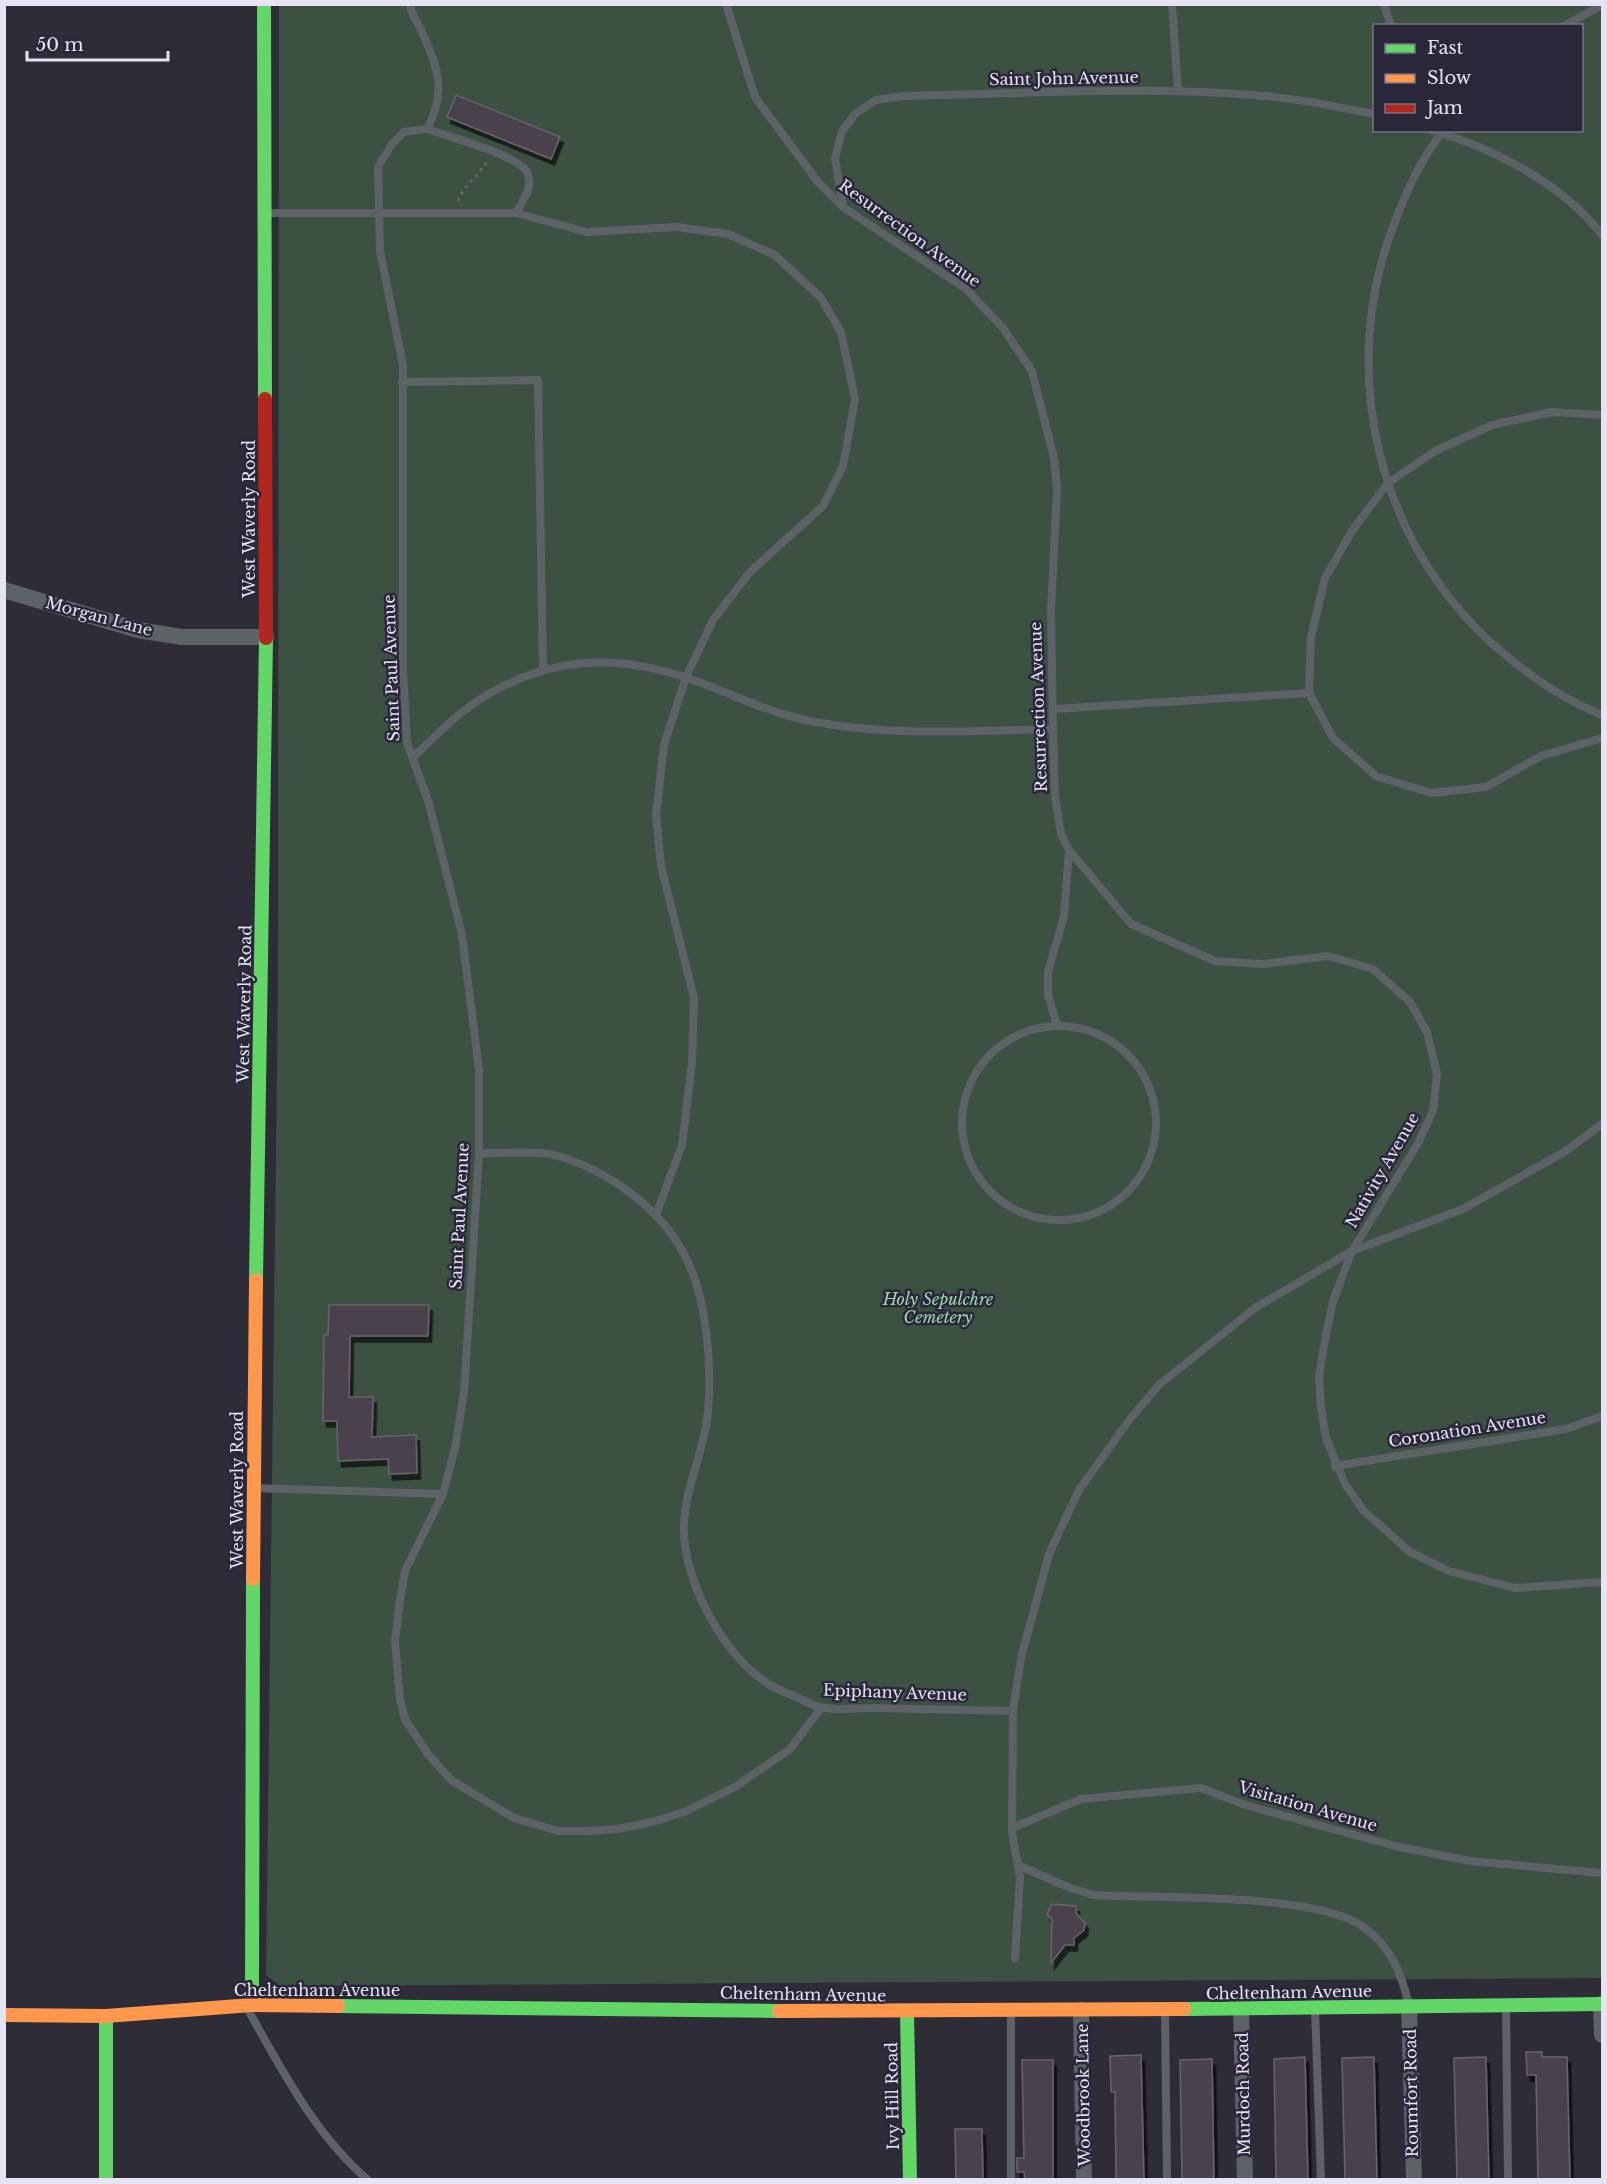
<svg xmlns="http://www.w3.org/2000/svg" width="1607" height="2184" font-family="'Libre Baskerville',serif">
	<defs>
		<filter id="shadow"><feDropShadow dx="3.5" dy="6" stdDeviation="0" flood-color="#0009"/></filter>
	</defs>
	<rect width="100%" height="100%" fill="#2e2c37"/>
	<path fill="#3c5141" fill-rule="evenodd" d="M279,5h1323v1973l-1321,8 -15,-11 12,-989zM1374,26h208v104h-208z"/>
	<g fill="#49434d" stroke="#68636c" stroke-width="1.5" filter="url(#shadow)">
		<polygon points="456,95 560,137 551,159 447,117"/>
		<polygon points="329,1305 429,1305 428,1336 350,1336 349,1397 373,1397 372,1437 416,1435 417,1473 389,1474 388,1459 338,1461 337,1421 323,1421 324,1335 328,1335"/>
		<polygon points="1052,1904 1076,1906 1076,1913 1085,1923 1084,1930 1074,1938 1074,1945 1065,1945 1051,1963 1052,1919 1047,1914"/>
		<polygon points="1526,2052 1542,2052 1542,2057 1567,2057 1570,2180 1538,2180 1536,2075 1527,2075"/>
		<polygon points="1141,2055 1144,2180 1116,2180 1115,2092 1111,2092 1110,2056"/>
		<polygon points="1305,2057 1308,2180 1276,2180 1274,2059"/>
		<polygon points="1374,2057 1377,2180 1345,2180 1342,2058"/>
		<polygon points="1486,2057 1489,2180 1457,2180 1454,2058"/>
		<polygon points="1212,2059 1214,2180 1182,2180 1180,2060"/>
		<polygon points="1022,2060 1053,2060 1053,2180 1025,2180 1024,2172 1017,2172 1017,2158 1024,2158"/>
		<polygon points="955,2129 982,2129 983,2180 956,2180"/>
	</g>
	<g fill="none" stroke-linecap="round" stroke-linejoin="round">
		<path stroke="#62656b" stroke-width="3" stroke-dasharray="3 4.5" stroke-linecap="butt" d="M458,201c6,-16 20,-24 29,-40"/>
		<g stroke="#5c6266" stroke-width="8">
			<path d="M410,4c1,10 7,18 11,26 17,36 26,62 6,99l-23,3 -12,12 -14,23 2,84 23,114v305l4,73 21,57 34,135 17,134v84l-15,240 -9,55 -12,46 -38,77 -5,29 -5,41 5,59 5,19 22,34 24,27 63,38 44,13h28l32,-2 34,-7 32,-10 51,-25 55,-38 31,-41"/>
			<polyline points="726,4 755,97 818,182 843,207 966,289 1003,328 1032,371 1054,458 1057,489 1051,611 1053,729 1055,797 1061,834 1069,850 1131,924 1215,961 1263,964 1328,956 1373,969 1410,1002 1427,1032 1437,1074 1433,1111 1417,1145 1352,1251 1333,1301 1324,1345 1319,1377 1321,1408 1326,1438 1345,1484 1363,1510 1410,1552 1449,1571 1515,1588 1602,1582"/>
			<polyline points="1172,4 1178,91"/>
			<polyline points="1384,4 1391,26"/>
			<polyline points="1564,26 1602,5"/>
			<path d="M427,129c20,7 95,27 101,45 5,15 -6,27 -12,39"/>
			<path d="M1431,130c62,18 131,53 171,105"/>
			<path d="M1444,130c-20,25 -35,55 -46,84 -65,155 -20,339 111,444 28,23 60,44 93,57"/>
			<path d="M843,206l-8,-48 7,-27 13,-17 21,-14 28,-4c116,-2 233,-10 348,-1 42,3 82,11 122,19"/>
			<polyline points="265,213 516,213 587,232 676,227 728,234 775,255 821,298 841,332 855,399 843,466 823,506 750,572 713,620 686,677 664,745 656,815 661,866 694,998 692,1063 682,1145 656,1215"/>
			<polyline points="402,382 538,380 543,669"/>
			<polyline points="1602,415 1552,412 1492,425 1435,451 1387,484 1352,531 1325,578 1311,637 1309,693 1333,738 1376,776 1431,793 1486,787 1541,756 1602,738"/>
			<polyline points="1054,709 1309,693"/>
			<path d="M413,757c25,-23 50,-50 81,-66 64,-35 125,-36 193,-13 35,11 67,29 103,38 81,22 179,15 263,13"/>
			<polyline points="1057,1025 1048,995 1048,972 1064,916 1069,850"/>
			<circle cx="1059" cy="1123" r="97"/>
			<path d="M479,1153c21,1 56,-3 76,2 52,15 105,52 130,101 22,41 27,109 23,155 -3,39 -22,73 -24,112 -3,55 40,136 88,163 8,5 18,8 27,12 6,3 14,8 21,9 16,4 37,1 53,1 47,1 93,2 140,3"/>
			<polyline points="1335,1466 1566,1429 1602,1416"/>
			<polyline points="255,1488 443,1494"/>
			<polyline points="1012,1828 1081,1799 1201,1788 1245,1805 1395,1846 1470,1861 1602,1873"/>
			<path d="M1018,1865l52,23 24,7c65,4 222,-3 271,33 27,20 37,47 44,78"/>
			<polyline points="1015,1958 1020,1877 1012,1833 1013,1711 1021,1658 1049,1554 1079,1490 1130,1419 1159,1385 1255,1308 1352,1251 1463,1209 1566,1151 1602,1124"/>
			<polyline points="1506,2006 1508,2180"/>
			<path d="M247,2008c34,60 67,126 121,172"/>
			<polyline points="1315,2008 1321,2180"/>
			<polyline points="1165,2010 1167,2180"/>
			<polyline points="1011,2180 1011,2011"/>
		</g>
		<g stroke="#5c6266" stroke-width="16">
			<polyline points="4,590 138,630 182,637 266,637"/>
			<polyline points="1601,2004 1602,2035"/>
			<polyline points="1409,2006 1414,2180"/>
			<polyline points="1241,2009 1245,2180"/>
			<polyline points="1081,2010 1084,2180"/>
		</g>
		<g stroke="#63d668" stroke-width="14">
			<polyline points="264,4 265,399"/>
			<polyline points="256,1280 266,638"/>
			<polyline points="252,2005 253,1579"/>
			<polyline points="338,2006 779,2011"/>
			<polyline points="1184,2009 1602,2004"/>
			<polyline points="907,2012 910,2180"/>
			<polyline points="106,2016 106,2180"/>
		</g>
		<g stroke="#ff974d" stroke-width="14">
			<polyline points="253,1579 256,1280"/>
			<polyline points="779,2011 1184,2009"/>
			<polyline points="4,2015 106,2016 252,2005 338,2006"/>
		</g>
		<polyline stroke="#b3261e" stroke-width="14" points="265,399 266,638"/>
	</g>
	<g text-anchor="middle" dominant-baseline="central" stroke-width="5" stroke-linejoin="round" paint-order="stroke">
		<g font-size="16" fill="#e6e4f2" stroke="#2a273b">
			<text transform="translate(1064 78) rotate(-1)">Saint John Avenue</text>
			<text transform="translate(910 233) rotate(36)">Resurrection Avenue</text>
			<text transform="translate(249 519) rotate(-90)">West Waverly Road</text>
			<text transform="translate(99 616) rotate(15)">Morgan Lane</text>
			<text transform="translate(391 668) rotate(-92)">Saint Paul Avenue</text>
			<text transform="translate(1038 707) rotate(-92)">Resurrection Avenue</text>
			<text transform="translate(244 1004) rotate(-89)">West Waverly Road</text>
			<text transform="translate(1382 1170) rotate(-60)">Nativity Avenue</text>
			<text transform="translate(459 1216) rotate(-87)">Saint Paul Avenue</text>
			<text transform="translate(1467 1429) rotate(-9)">Coronation Avenue</text>
			<text transform="translate(237 1490) rotate(-90)">West Waverly Road</text>
			<text transform="translate(895 1692) rotate(2)">Epiphany Avenue</text>
			<text transform="translate(1308 1806) rotate(16)">Visitation Avenue</text>
			<text x="317" y="1990">Cheltenham Avenue</text>
			<text transform="translate(1289 1992) rotate(-1)">Cheltenham Avenue</text>
			<text transform="translate(803 1994) rotate(1)">Cheltenham Avenue</text>
			<text transform="translate(1411 2093) rotate(-91)">Roumfort Road</text>
			<text transform="translate(1243 2094) rotate(-91)">Murdoch Road</text>
			<text transform="translate(1083 2095) rotate(-91)">Woodbrook Lane</text>
			<text transform="translate(892 2096) rotate(-91)">Ivy Hill Road</text>
		</g>
		<g font-size="16" font-style="italic" fill="#9edaaa" stroke="#2a273b">
			<text x="938" y="1299">Holy Sepulchre<tspan x="938" dy="18">Cemetery</tspan></text>
		</g>
	</g>
	<rect width="1607" height="2184" fill="none" stroke="#e6e4f2" stroke-width="12"/>
	<rect x="1373" y="24" width="210" height="108" fill="#2a273b" stroke="#757384" stroke-width="1.5"/>
	<rect x="1385" y="44" width="30" height="9" fill="#63d668" stroke="#757384" stroke-width="1.5"/>
	<text x="1427" y="54" font-size="18" fill="#e6e4f2">Fast</text>
	<rect x="1385" y="74" width="30" height="9" fill="#ff974d" stroke="#757384" stroke-width="1.5"/>
	<text x="1427" y="84" font-size="18" fill="#e6e4f2">Slow</text>
	<rect x="1385" y="104" width="30" height="9" fill="#b3261e" stroke="#757384" stroke-width="1.5"/>
	<text x="1427" y="114" font-size="18" fill="#e6e4f2">Jam</text>
	<path d="M27 51v9h141v-9" fill="none" stroke="#e6e4f2" stroke-width="3"/>
	<text x="36" y="51" font-size="18" fill="#e6e4f2" stroke="#2a273b" stroke-width="4.5" paint-order="stroke">50 m</text>
</svg>
